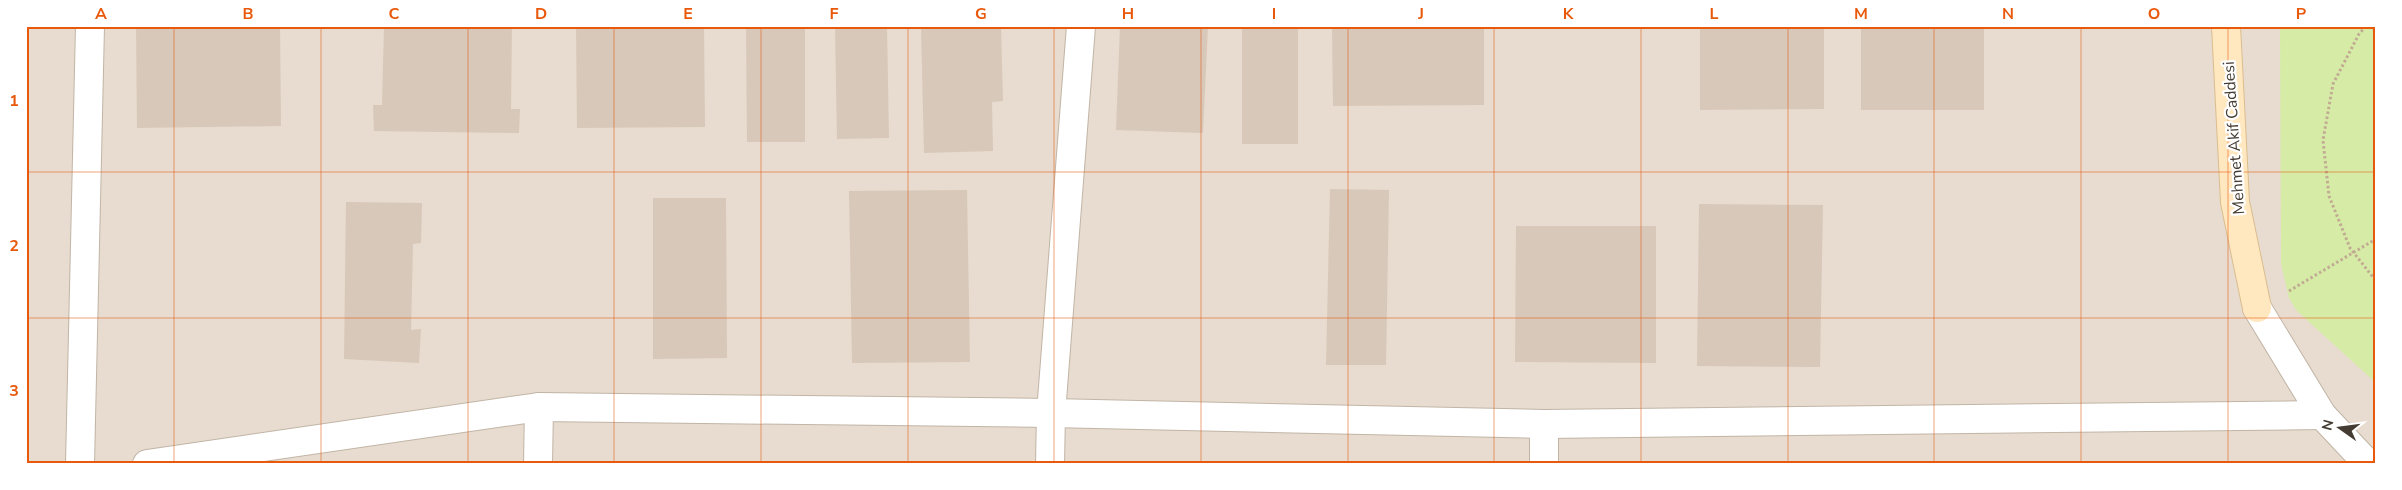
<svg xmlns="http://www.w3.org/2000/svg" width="2402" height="490" font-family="'Nunito Sans',sans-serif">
	<rect width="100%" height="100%" fill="#f3ebe1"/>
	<rect fill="#e7dccf" x="26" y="26" width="2350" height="438"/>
	<polygon fill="#d5eba6" points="2280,26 2376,26 2376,383 2296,310 2289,298 2281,264"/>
	<g fill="#d8c8b9">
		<polygon points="136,26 280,26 281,126 137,128"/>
		<polygon points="384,26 512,26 511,109 520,109 519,133 374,131 373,105 382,105"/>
		<polygon points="576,26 704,26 705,127 577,128"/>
		<polygon points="746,26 805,26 805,142 747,142"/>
		<polygon points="835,26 887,26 889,138 837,139"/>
		<polygon points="921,26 1001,26 1003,101 992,102 993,151 924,153"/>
		<polygon points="1120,26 1208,26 1203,133 1116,130"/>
		<rect x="1242" y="26" width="56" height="118"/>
		<polygon points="1332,26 1484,26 1484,105 1333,106"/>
		<polygon points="1700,26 1824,26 1824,109 1700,110"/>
		<rect x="1861" y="26" width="123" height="84"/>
		<polygon points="1330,189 1389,190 1386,365 1326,365"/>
		<polygon points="967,190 970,362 852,363 849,191"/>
		<polygon points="653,198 726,198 727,358 653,359"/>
		<polygon points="346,202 422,203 421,243 413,244 411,330 421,329 419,363 344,359"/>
		<polygon points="1699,204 1823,205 1820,367 1697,366"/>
		<polygon points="1516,226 1656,226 1656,363 1515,362"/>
	</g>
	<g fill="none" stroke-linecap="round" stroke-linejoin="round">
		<g stroke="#c1b5a6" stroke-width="30">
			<g id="street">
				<polyline points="2257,308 2322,415 2368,464"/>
				<polyline points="80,464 90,26"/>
				<polyline points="147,464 539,407 1051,413 1544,424 2322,415"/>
				<polyline points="538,464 539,407"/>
				<polyline points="1050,464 1051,413 1081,26"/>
				<polyline points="1544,464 1544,424"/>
			</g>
		</g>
		<g stroke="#dabd8e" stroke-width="30">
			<polyline id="secondary" points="2226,26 2235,202 2257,308"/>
		</g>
		<g stroke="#c2ab93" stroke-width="3" stroke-dasharray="2.5 2.5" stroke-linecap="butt">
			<polyline points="2366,26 2359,34 2333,84 2323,140 2329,196 2350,248 2376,281"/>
			<polyline points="2369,26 2376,31"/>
			<polyline points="2376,148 2376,154"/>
			<polyline points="2289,291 2376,239"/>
		</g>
		<use href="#street" stroke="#fff" stroke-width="28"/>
		<use href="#secondary" stroke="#ffe7bf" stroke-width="28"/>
	</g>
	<path fill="none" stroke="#e8590c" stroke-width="1" stroke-opacity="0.55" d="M174,26v438M321,26v438M468,26v438M614,26v438M761,26v438M908,26v438M1054,26v438M1201,26v438M1348,26v438M1494,26v438M1641,26v438M1788,26v438M1934,26v438M2081,26v438M2228,26v438M26,172h2350M26,318h2350"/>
	<g text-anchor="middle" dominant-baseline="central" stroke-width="4.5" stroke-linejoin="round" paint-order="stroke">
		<g font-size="16" fill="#443b32" stroke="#fff">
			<text transform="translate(2234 138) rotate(-94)">Mehmet Akif Caddesi</text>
		</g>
	</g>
	<rect width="2402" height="490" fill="none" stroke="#ffffff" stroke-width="55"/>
	<g transform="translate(2340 428) rotate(284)" stroke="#ffffff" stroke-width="4" paint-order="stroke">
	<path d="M0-4L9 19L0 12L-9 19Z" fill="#443b32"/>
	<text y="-8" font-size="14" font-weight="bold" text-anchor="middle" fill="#443b32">N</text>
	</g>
	<rect x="28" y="28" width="2346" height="434" fill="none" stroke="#e8590c" stroke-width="2"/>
	<g font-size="16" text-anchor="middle" font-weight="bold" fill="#e8590c">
		<text x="101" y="19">A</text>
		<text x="248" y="19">B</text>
		<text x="394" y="19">C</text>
		<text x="541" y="19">D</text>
		<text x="688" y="19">E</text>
		<text x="834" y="19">F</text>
		<text x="981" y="19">G</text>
		<text x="1128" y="19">H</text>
		<text x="1274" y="19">I</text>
		<text x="1421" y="19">J</text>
		<text x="1568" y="19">K</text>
		<text x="1714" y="19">L</text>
		<text x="1861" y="19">M</text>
		<text x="2008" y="19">N</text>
		<text x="2154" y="19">O</text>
		<text x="2301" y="19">P</text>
		<text x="14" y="106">1</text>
		<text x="14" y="251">2</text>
		<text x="14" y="396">3</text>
	</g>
</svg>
